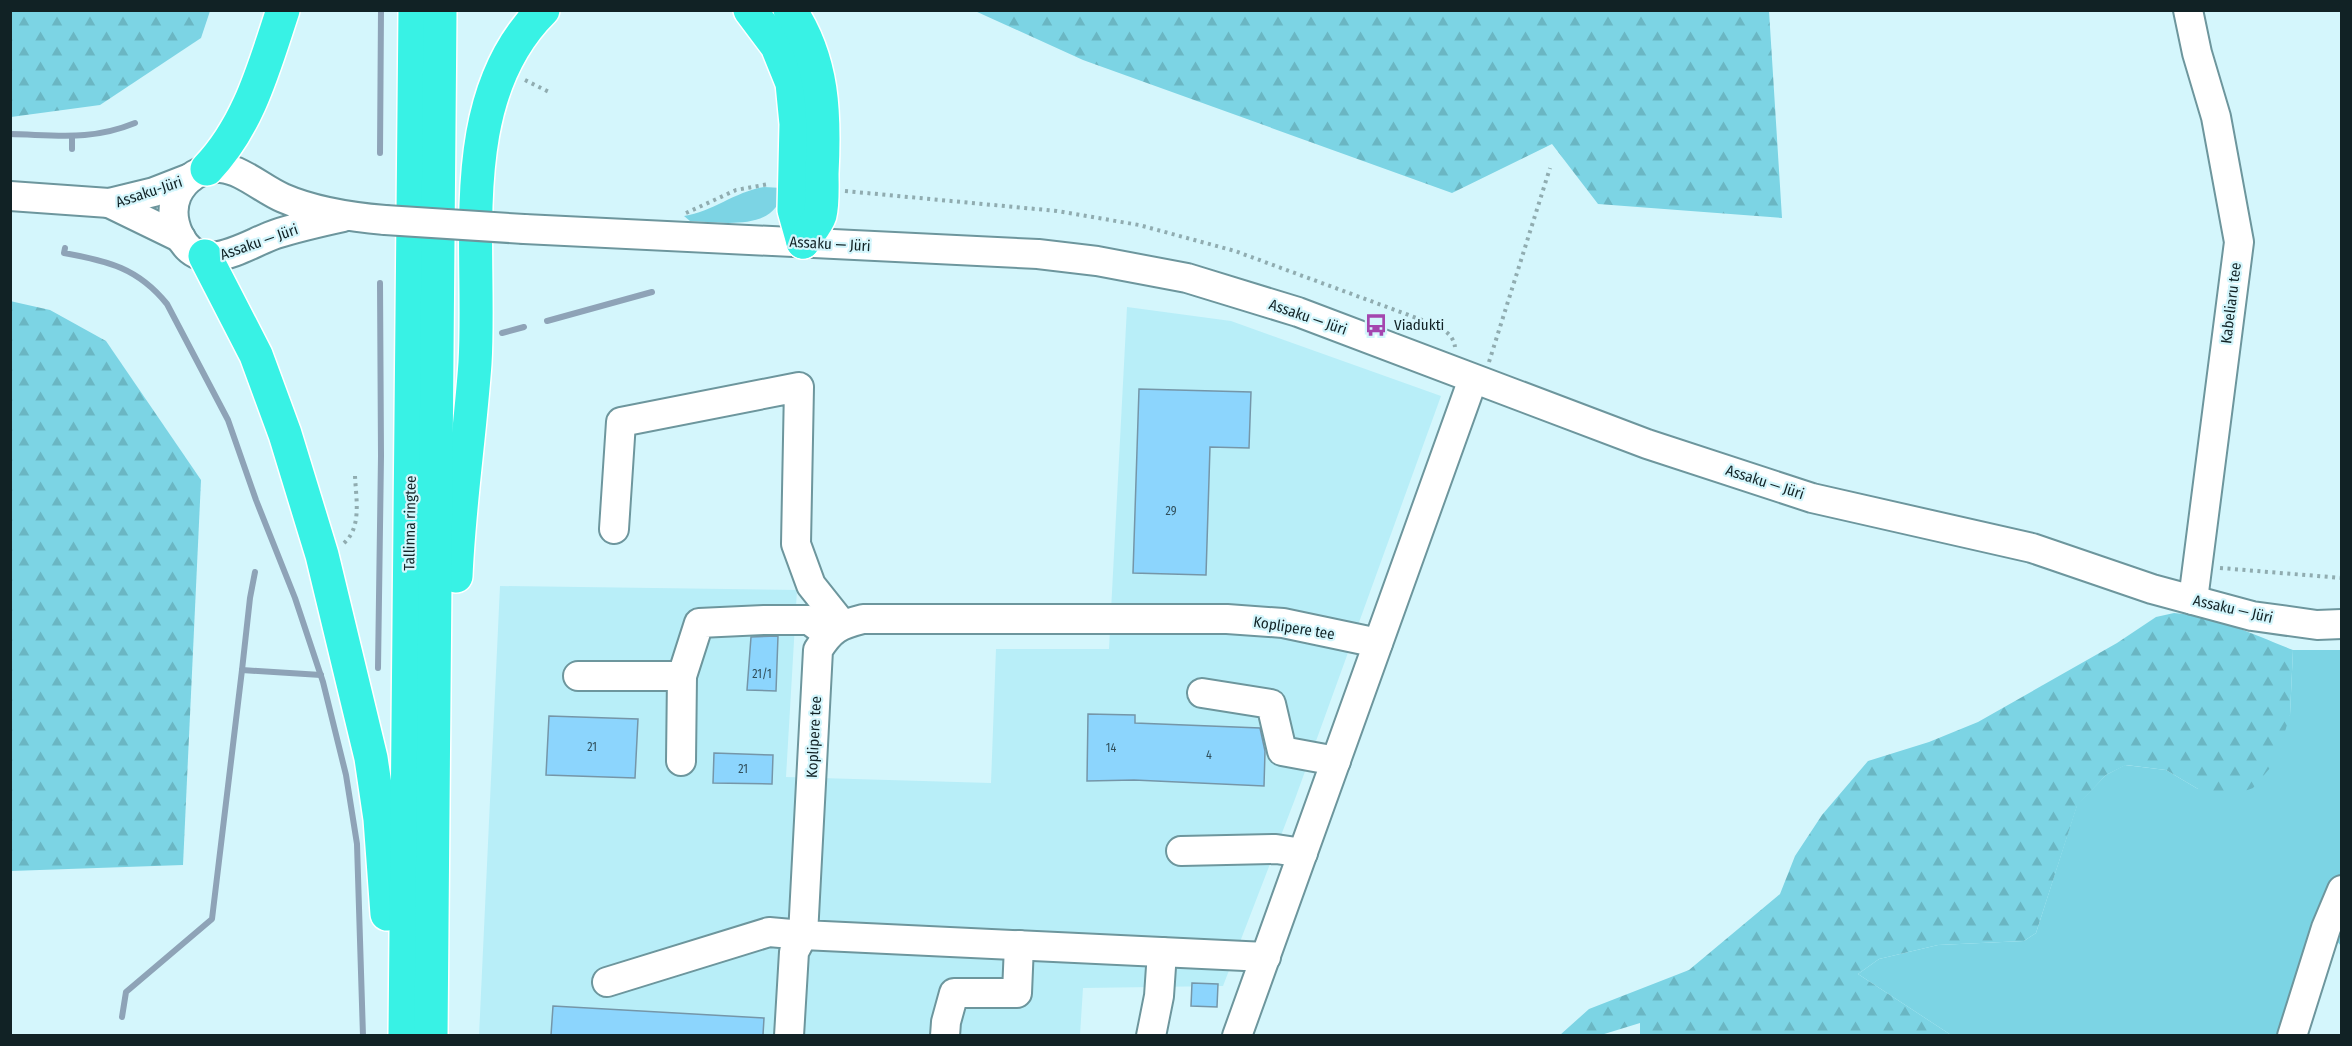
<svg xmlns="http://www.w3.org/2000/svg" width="2352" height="1046" font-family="'Fira Sans Condensed',sans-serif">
	<defs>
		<pattern id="forest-firs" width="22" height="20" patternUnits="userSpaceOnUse" patternTransform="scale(1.5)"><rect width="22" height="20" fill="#7cd4e4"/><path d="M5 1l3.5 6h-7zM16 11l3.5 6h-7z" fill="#6ab6c3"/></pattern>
	</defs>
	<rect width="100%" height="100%" fill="#d4f6fc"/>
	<polygon fill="#b8eef8" points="1127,307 1231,321 1441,396 1295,799 1223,986 1083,988 1080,1035 479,1036 500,586 797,590 786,777 991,783 996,649 1109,649"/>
	<g fill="#7cd4e4">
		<path d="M764,187l18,1c-2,45 -62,34 -92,33l-6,-5c28,-4 50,-24 80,-29z"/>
		<polygon points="2293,650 2341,650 2341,946 2327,929 2292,1035 1951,1035 1858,974 1879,959 1938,945 2024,941 2036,933 2077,805 2106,775 2125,765 2166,770 2198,789 2290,715"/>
	</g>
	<g fill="url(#forest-firs)">
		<polygon points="10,11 11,10 210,11 201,38 100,105 11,117"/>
		<polygon points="975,11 1769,11 1782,218 1598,204 1552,144 1452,193 1083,60"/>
		<polygon points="10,301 50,310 106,341 201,480 183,865 11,871"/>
		<path d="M2174,613c41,3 81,22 119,37l-3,65 -14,46 -23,27 -24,9 -31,-8 -32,-19 -40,-5 -20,10 -29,31 -41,127 -12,8 -86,4 -59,14 -21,15 93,61 -311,1v-13l-39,12h-41l29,-26 100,-39 91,-76 15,-38 27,-41 46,-54 61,-19 49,-20 139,-79 39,-26z"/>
	</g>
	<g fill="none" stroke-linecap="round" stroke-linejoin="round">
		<g stroke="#8ea3b7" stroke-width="6">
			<path d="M10,134c47,1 81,7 125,-11"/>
			<polyline points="72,149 72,136"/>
			<polyline points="380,153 381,10"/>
			<path d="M65,248l-1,5c44,8 74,15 103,51l61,116 28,80 39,98 28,84 23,93 11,69 6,192"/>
			<polyline points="547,321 652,292"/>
			<polyline points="502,333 524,327"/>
			<polyline points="378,668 381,456 380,283"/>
			<polyline points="242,670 250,598 255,572"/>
			<polyline points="122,1017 126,992 212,919 242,670 321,675"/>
		</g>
	</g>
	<g fill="#8cd5fd" stroke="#7596a8" stroke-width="1.5">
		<polygon points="1139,389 1251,392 1249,448 1210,447 1206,575 1133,573"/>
		<polygon points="778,636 776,691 747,690 751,637"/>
		<polygon points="1088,714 1135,715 1135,723 1260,728 1265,751 1264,786 1134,780 1087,781"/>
		<polygon points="549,716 638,719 635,778 546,775"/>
		<polygon points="714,753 773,755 772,784 713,783"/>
		<polygon points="1192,983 1218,984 1217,1007 1191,1006"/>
		<polygon points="553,1006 764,1018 763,1035 551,1035"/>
	</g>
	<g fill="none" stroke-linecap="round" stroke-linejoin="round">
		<g stroke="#6d969d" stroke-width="32">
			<g id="minor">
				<polyline points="2188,10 2197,53 2216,117 2239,242 2193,600"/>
				<polyline points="10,196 109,203 154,192 190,178"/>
				<polyline points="109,203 181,238"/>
				<path d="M343,217c-23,5 -45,10 -67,17 -30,10 -75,45 -97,1 -6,-13 -8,-26 -2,-40 8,-17 25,-28 44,-27 22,2 41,21 62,30 32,14 67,19 102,22"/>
				<polyline points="524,229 1038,254 1097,261 1187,278 1298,312 1647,444 1812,498 2032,548 2152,589 2252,616 2317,625 2342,624"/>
				<polyline points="614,529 621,422 799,387 796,544 811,585 842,624"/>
				<polyline points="578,676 682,676 699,623 764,620 809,620 828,634"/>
				<polyline points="1202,693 1271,704 1282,751 1336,761"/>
				<polyline points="681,761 682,676"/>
				<polyline points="1181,851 1276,849 1303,853"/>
				<path d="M1266,957l-463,-22 15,-285c13,-21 21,-25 45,-31h364l56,4 95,20"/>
				<polyline points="607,982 769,932 803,935 794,952 789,1036"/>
				<polyline points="945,1036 946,1022 954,993 1017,993 1019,945"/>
				<polyline points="1151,1036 1159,996 1162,952"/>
				<polyline points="1237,1036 1473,379"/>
				<polyline points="2292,1036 2326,928 2342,890"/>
			</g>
		</g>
		<g stroke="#fff" stroke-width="36">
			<g id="highway">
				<polyline points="750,10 777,46 792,83 796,124 794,210 803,242"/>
				<path d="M790,10c34,51 35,105 32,164 0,12 1,29 -2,41 -3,9 -12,19 -17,27"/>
				<path d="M207,169c42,-44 57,-102 76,-159"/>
				<polyline points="205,256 256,355 285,434 322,555 371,758 380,819 387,914"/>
				<path d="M456,576c3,-71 14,-142 19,-213 7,-115 -23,-263 68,-353"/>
				<polyline points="405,1036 415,10"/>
				<polyline points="431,1036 440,10"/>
			</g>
		</g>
		<g stroke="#90acb0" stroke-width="4" stroke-dasharray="3 4.5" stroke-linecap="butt">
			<polyline points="525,80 551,93"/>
			<path d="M845,191l212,20 82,14 96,26 198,73c11,6 20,10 22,23"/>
			<polyline points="686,213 736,190 769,184"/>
			<polyline points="1489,362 1550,168"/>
			<path d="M344,543c18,-16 12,-44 11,-67"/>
			<polyline points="2220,568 2342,578"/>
		</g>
		<use href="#minor" stroke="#fff" stroke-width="28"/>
		<use href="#highway" stroke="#38f2e5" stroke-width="33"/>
		<g stroke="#6d969d" stroke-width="32" stroke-linecap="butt">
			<polyline id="minor-bridge" points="385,220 524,229"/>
		</g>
		<use href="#minor-bridge" stroke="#fff" stroke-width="28"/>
	</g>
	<defs>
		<g id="bus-bare" transform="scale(1.8)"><path d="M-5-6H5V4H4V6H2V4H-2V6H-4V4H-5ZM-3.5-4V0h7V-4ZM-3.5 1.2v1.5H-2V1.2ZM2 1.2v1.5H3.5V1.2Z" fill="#a446af" stroke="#d4f6fc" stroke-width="2.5" paint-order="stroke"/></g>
	</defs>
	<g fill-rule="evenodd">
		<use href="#bus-bare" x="1376" y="325"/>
	</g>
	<g text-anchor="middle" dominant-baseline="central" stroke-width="4.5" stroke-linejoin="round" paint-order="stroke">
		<g font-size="12" fill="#304f5b">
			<text x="1171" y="511">29</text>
			<text x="762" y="674">21/1</text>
			<text x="592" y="747">21</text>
			<text x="1111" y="748">14</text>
			<text x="1209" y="755">4</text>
			<text x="743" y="769">21</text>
		</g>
		<g font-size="15" fill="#112225" stroke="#d4f6fc">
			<text transform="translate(149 192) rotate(-18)">Assaku-Jüri</text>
			<text transform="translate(259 242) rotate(-19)">Assaku — Jüri</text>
			<text transform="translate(830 244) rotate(3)">Assaku — Jüri</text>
			<text transform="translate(2231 303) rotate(-83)">Kabeliaru tee</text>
			<text transform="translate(1308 317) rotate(19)">Assaku — Jüri</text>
			<text transform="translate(1765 482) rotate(18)">Assaku — Jüri</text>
			<text transform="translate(410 523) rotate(-89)">Tallinna ringtee</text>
			<text transform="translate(2233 609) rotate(13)">Assaku — Jüri</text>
			<text transform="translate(1294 628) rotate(9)">Koplipere tee</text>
			<text transform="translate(814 737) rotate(-87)">Koplipere tee</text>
		</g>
		<g font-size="15" fill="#112225" stroke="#d4f6fc" text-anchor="start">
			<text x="1394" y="325">Viadukti</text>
		</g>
	</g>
	<rect width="2352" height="1046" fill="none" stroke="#112225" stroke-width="24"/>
</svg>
